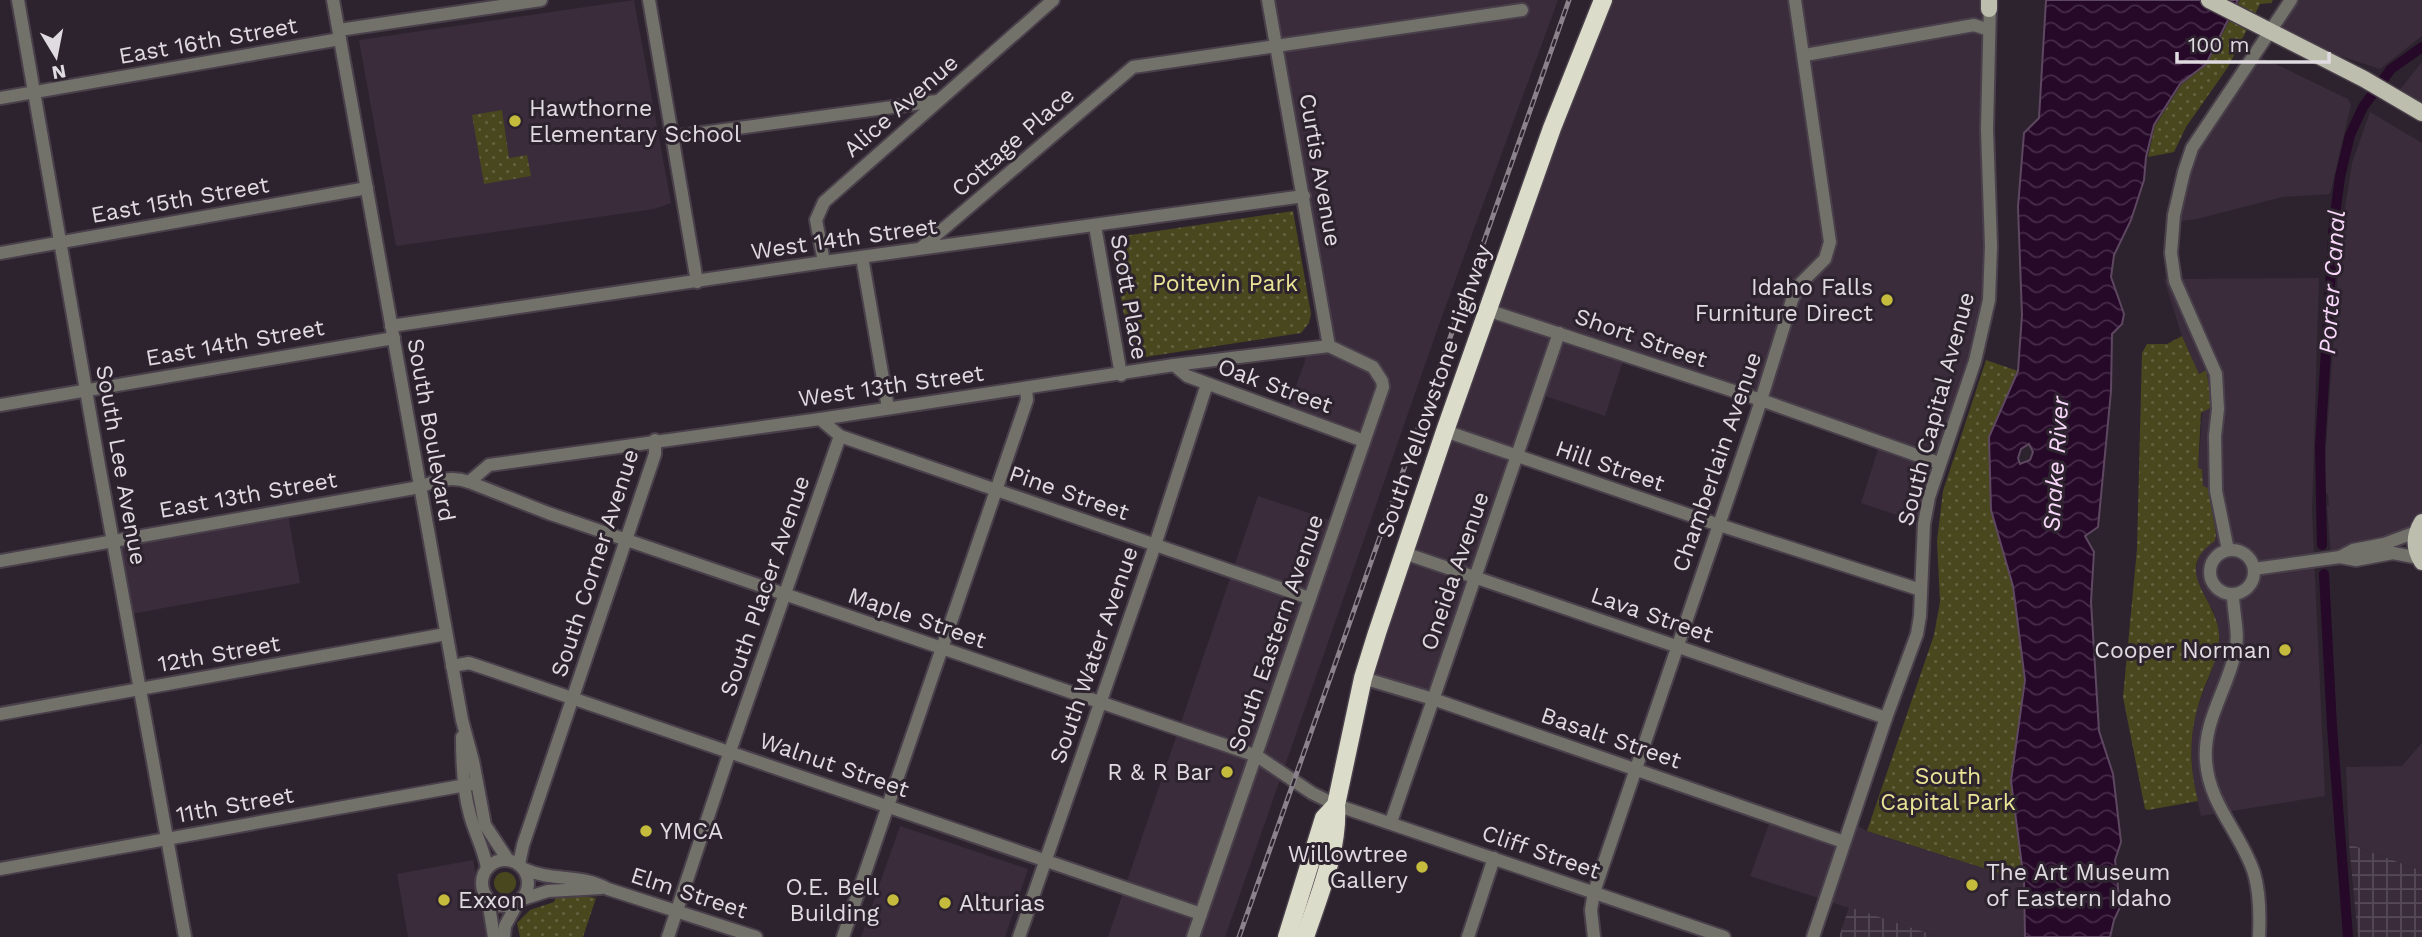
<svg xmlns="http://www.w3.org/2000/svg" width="2422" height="937" font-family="'Work Sans',sans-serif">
	<defs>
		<pattern id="industrial-grid" width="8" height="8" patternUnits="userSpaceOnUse" patternTransform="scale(1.75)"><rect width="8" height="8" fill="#3a2c3b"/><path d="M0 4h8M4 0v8" fill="none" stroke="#564a57"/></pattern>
		<pattern id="park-dots" width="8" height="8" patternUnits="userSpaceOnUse" patternTransform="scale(1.75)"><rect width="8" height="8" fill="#49471e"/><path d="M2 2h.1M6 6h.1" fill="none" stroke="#63613e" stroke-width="1.8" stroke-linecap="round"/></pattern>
		<pattern id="water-waves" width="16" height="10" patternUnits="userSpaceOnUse" patternTransform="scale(1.75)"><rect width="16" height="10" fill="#260828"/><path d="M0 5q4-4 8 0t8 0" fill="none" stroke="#452b47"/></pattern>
	</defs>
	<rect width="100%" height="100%" fill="#2d232e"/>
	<g fill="#3a2c3b">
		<polygon points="634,0 671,203 654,209 396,246 359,40"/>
		<polygon points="1268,0 1558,0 1441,319 1225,937 1108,937 1258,496 1336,522 1364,442 1286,414 1305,361 1305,349 1329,346"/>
		<polygon points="1609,0 1992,0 1989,300 1924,524 1861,503 1880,443 1625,355 1605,416 1539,394 1433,699 1372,680 1411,555 1494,313"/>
		<polygon points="2287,0 2422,0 2422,36 2380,69 2270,33"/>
		<polygon points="2255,54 2348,99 2351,105 2330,194 2282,197 2197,219 2174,222 2192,148"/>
		<polygon points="2422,62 2422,113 2395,96"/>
		<polygon points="2370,112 2422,143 2422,518 2408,540 2331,553 2324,476 2341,233 2352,163"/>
		<polygon points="2319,278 2312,511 2325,796 2201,816 2193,781 2191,745 2195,713 2213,667 2217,622 2212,609 2197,586 2195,573 2198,559 2205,547 2215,541 2216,534 2203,486 2202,469 2198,468 2206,370 2199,374 2182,336 2164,279"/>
		<polygon points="287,509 300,583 126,615 114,540"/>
		<polygon points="2422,743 2422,871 2349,844 2346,767 2402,766"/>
		<polygon points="1772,816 1844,841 1851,822 1867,831 2024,881 2025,937 1939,937 1750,876"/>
		<polygon points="900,826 1028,869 1005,937 861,937"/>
		<polygon points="473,860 478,887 488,900 493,937 408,937 397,874"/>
	</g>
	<g fill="url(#industrial-grid)">
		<polygon points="2349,844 2422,871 2422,937 2358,937"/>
		<polygon points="1849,907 1939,937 1839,937"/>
	</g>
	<circle fill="#49471e" cx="505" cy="883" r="11"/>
	<g fill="url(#park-dots)">
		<polygon points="2240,0 2273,0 2271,3 2260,4 2228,67 2186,127 2174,152 2148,157 2155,126 2181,85 2207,64"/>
		<polygon points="502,110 509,158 527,155 531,176 484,184 472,115"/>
		<polygon points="1293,211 1311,314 1309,323 1301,333 1132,359 1110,238"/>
		<path d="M2182,336l17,38 7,-4 4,21v17l-9,5 -3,55 4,1 1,17 5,2 8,46 -1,7c-45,30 3,58 4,94 1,20 -9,38 -16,56 -14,37 -15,72 -5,110l-50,9 -3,-1 -22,-112 14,-148 5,-196 5,-9h20z"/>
		<polygon points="1986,360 2018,371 1989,437 1991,510 2013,586 2025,680 2011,780 2024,881 1867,831 1934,635 1940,602 1937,541 1943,491"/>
		<polygon points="583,896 596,898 583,937 520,937 517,923 530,910 554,902 556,897"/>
	</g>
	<path fill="url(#water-waves)" stroke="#5e4760" stroke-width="2" fill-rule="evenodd" d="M2046,0h192l-32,64 -26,20 -26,41 -8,32 -2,23 -13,40 -17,35 -3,22 13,37 -2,10 -10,10 -1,57 -13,136 -13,9 9,16 -3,50 8,129 14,43 8,68 -6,18 5,47 -6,13 -4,17h-85l-1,-56 -13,-100 14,-101 -12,-94 -22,-76 -2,-73 29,-66 4,-56 -4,-108 6,-74 15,-15zM2029,444l4,8 -3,8 -10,4 -2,-6 3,-9z"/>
	<polygon fill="#2d232e" points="2313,489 2328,494 2329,506 2318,503 2313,499"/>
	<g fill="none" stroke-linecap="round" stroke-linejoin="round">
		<g stroke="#260828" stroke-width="10">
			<polyline points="2322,545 2320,447 2334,222 2340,177 2350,135 2363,107 2391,69 2422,47"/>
			<polyline points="2324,574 2332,727 2348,937"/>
		</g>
		<g stroke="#4a404b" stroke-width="16">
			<g id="minor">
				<polyline points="18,0 99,465 185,937"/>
				<polyline points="333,0 462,720 473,761 485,825 508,860"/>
				<polyline points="649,0 697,282"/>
				<polyline points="1268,0 1329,346"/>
				<polyline points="339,30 541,0"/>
				<polyline points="1805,55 1974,25 1989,30"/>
				<polyline points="0,98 340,39"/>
				<polyline points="672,137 937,101"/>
				<polyline points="1095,226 1121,375"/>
				<polyline points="921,248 1133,67 1522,10"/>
				<polyline points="0,253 367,188"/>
				<polyline points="862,257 888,408"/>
				<polyline points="824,262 816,220 824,202 1053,0"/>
				<polyline points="1487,310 1761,400 1939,463"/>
				<polyline points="391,326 824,262 1304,196"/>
				<polyline points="1174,365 1187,376 1364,441"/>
				<polyline points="0,405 394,338"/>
				<polyline points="820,419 840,436 1309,598"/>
				<polyline points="1445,431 1707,521 1921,590"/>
				<polyline points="469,482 548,513 1257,756 1312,793 1336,805 1724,937"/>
				<polyline points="2228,550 2216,491 2215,436 2218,409 2216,374 2175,281 2171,253 2174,215 2184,172 2192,148 2291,0"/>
				<circle cx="2232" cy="572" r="22"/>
				<polyline points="1404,553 1886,718"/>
				<polyline points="2340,557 2353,550 2384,544 2416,532"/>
				<path d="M0,561l420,-74c17,-7 32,-11 49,-5l20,-17 331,-46 354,-54 155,-19 44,21 9,14 1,6 -190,550"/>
				<polyline points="2254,569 2340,557 2356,560 2393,553 2419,558"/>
				<path d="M2233,594c0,19 7,40 2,59 -8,37 -32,68 -29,108 3,44 35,72 48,112 6,20 6,43 5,64"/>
				<polyline points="452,666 469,663 493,671 1201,914"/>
				<polyline points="1363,678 1433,699 1844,842"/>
				<polyline points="0,714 446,634"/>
				<path d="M462,737c0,26 1,54 8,78 5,19 14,34 17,53"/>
				<polyline points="1391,822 1559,333"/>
				<circle cx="505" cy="883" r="23"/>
				<polyline points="519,864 523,845 655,454 655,440"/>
				<polyline points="0,869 477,783"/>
				<path d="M524,869c29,13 54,4 84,20l148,48"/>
				<polyline points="523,899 548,891 601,888"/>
				<polyline points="488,900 494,937"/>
				<polyline points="504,937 505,926 517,904"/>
				<polyline points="668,937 730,751 840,436"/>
				<polyline points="843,937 1027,400 1026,388"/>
				<polyline points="1019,937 1155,545 1207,384"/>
				<polyline points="1468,937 1494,858"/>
				<polyline points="1594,937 1591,910 1594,892 1757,413 1792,300 1799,285 1825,259 1830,242 1795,0"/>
				<polyline points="1813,937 1886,718 1917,634 1920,616 1924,524 1929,497 1975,361 1989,300 1991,246 1987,129 1990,3"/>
			</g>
		</g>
		<g stroke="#4a404b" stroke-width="19">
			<g id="major">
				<polyline points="1989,0 1989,9"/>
				<polyline points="2209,0 2364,79 2422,113"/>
				<path d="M2422,522c-8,13 -9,26 0,40"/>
			</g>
		</g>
		<g stroke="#4a404b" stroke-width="21">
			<g id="highway">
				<polyline points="1287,937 1324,818 1336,805"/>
				<path d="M1305,937c14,-42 34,-88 31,-132l27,-127 14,-45 68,-202 107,-303 51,-128"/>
			</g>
		</g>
		<use href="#minor" stroke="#72726b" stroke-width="12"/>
		<use href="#major" stroke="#bebeaf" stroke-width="16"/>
		<use href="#highway" stroke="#dcdcca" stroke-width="18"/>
		<g stroke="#8b838c" stroke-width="5">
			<polyline id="rail" points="1239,937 1569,0"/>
		</g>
		<use href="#rail" stroke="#2d232e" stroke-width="2.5" stroke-dasharray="8" stroke-linecap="butt"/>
	</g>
	<g fill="#c5bc3d" stroke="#2d232e" stroke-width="2.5">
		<circle cx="515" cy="121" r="7"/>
		<circle cx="1887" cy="300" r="7"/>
		<circle cx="2285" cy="650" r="7"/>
		<circle cx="1227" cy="772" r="7"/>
		<circle cx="646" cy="831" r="7"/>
		<circle cx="1422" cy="867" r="7"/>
		<circle cx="1972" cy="885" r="7"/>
		<circle cx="444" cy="900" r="7"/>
		<circle cx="893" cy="900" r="7"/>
		<circle cx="945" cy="903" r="7"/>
	</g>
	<g text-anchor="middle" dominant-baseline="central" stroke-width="6" stroke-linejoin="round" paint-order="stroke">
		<g font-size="23" fill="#e0dae1" stroke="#2d232e">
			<text transform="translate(208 41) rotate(-10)">East 16th Street</text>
			<text transform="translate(901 106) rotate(-41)">Alice Avenue</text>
			<text transform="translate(1013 142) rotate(-41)">Cottage Place</text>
			<text transform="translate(1320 170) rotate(80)">Curtis Avenue</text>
			<text transform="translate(180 200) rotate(-10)">East 15th Street</text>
			<text transform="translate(844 239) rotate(-8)">West 14th Street</text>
			<text transform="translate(1129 297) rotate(80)">Scott Place</text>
			<text transform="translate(1641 338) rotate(19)">Short Street</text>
			<text transform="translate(235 343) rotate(-10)">East 14th Street</text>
			<text transform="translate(891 386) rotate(-8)">West 13th Street</text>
			<text transform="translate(1275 386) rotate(20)">Oak Street</text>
			<text transform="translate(1434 391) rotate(-71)">South Yellowstone Highway</text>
			<text transform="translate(1936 409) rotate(-75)">South Capital Avenue</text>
			<text transform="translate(431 430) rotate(80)">South Boulevard</text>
			<text transform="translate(1717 462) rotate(-71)">Chamberlain Avenue</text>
			<text transform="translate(121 465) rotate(80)">South Lee Avenue</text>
			<text transform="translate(1610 466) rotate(19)">Hill Street</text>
			<text transform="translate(1069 493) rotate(19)">Pine Street</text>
			<text transform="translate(248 495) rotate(-10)">East 13th Street</text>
			<text transform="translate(595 563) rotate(-72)">South Corner Avenue</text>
			<text transform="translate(1455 571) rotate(-71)">Oneida Avenue</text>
			<text transform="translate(765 586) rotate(-71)">South Placer Avenue</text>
			<text transform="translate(1652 615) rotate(19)">Lava Street</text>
			<text transform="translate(917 618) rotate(19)">Maple Street</text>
			<text transform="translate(1276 633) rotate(-71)">South Eastern Avenue</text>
			<text transform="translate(219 654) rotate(-10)">12th Street</text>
			<text transform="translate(1094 655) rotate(-71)">South Water Avenue</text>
			<text transform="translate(1611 738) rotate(19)">Basalt Street</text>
			<text transform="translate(834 765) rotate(19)">Walnut Street</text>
			<text transform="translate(235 805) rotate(-10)">11th Street</text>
			<text transform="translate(1541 852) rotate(19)">Cliff Street</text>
			<text transform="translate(689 893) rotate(18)">Elm Street</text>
		</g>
		<g font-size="23" fill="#e0dae1" stroke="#2d232e" text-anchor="start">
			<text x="529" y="108">Hawthorne<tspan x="529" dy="26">Elementary School</tspan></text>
			<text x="1873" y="287" text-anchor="end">Idaho Falls<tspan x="1873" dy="26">Furniture Direct</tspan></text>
			<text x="2271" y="650" text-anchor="end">Cooper Norman</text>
			<text x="1213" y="772" text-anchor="end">R &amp; R Bar</text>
			<text x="660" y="831">YMCA</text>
			<text x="1408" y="854" text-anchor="end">Willowtree<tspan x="1408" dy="26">Gallery</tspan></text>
			<text x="1986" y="872">The Art Museum<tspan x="1986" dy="26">of Eastern Idaho</tspan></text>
			<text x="879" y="887" text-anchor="end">O.E. Bell<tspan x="879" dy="26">Building</tspan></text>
			<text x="458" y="900">Exxon</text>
			<text x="959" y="903">Alturias</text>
		</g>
		<g font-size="23" fill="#e9e495" stroke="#2d232e">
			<text x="1225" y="283">Poitevin Park</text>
			<text x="1948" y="776">South<tspan x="1948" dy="26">Capital Park</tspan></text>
		</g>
		<g font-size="24" font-style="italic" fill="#f9d7fa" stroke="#2d232e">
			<text transform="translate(2332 282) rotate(-86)">Porter Canal</text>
			<text transform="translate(2056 464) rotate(-86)">Snake River</text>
		</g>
	</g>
	<g transform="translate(56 56) rotate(170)" stroke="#2d232e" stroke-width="5" paint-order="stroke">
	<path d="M0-5L12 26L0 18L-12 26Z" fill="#e0dae1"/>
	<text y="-10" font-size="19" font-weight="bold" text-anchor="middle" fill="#e0dae1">N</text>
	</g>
	<path d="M2177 52v10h152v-10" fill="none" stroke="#e0dae1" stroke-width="3.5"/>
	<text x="2188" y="52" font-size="21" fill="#e0dae1" stroke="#2d232e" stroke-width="5" paint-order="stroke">100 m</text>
</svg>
